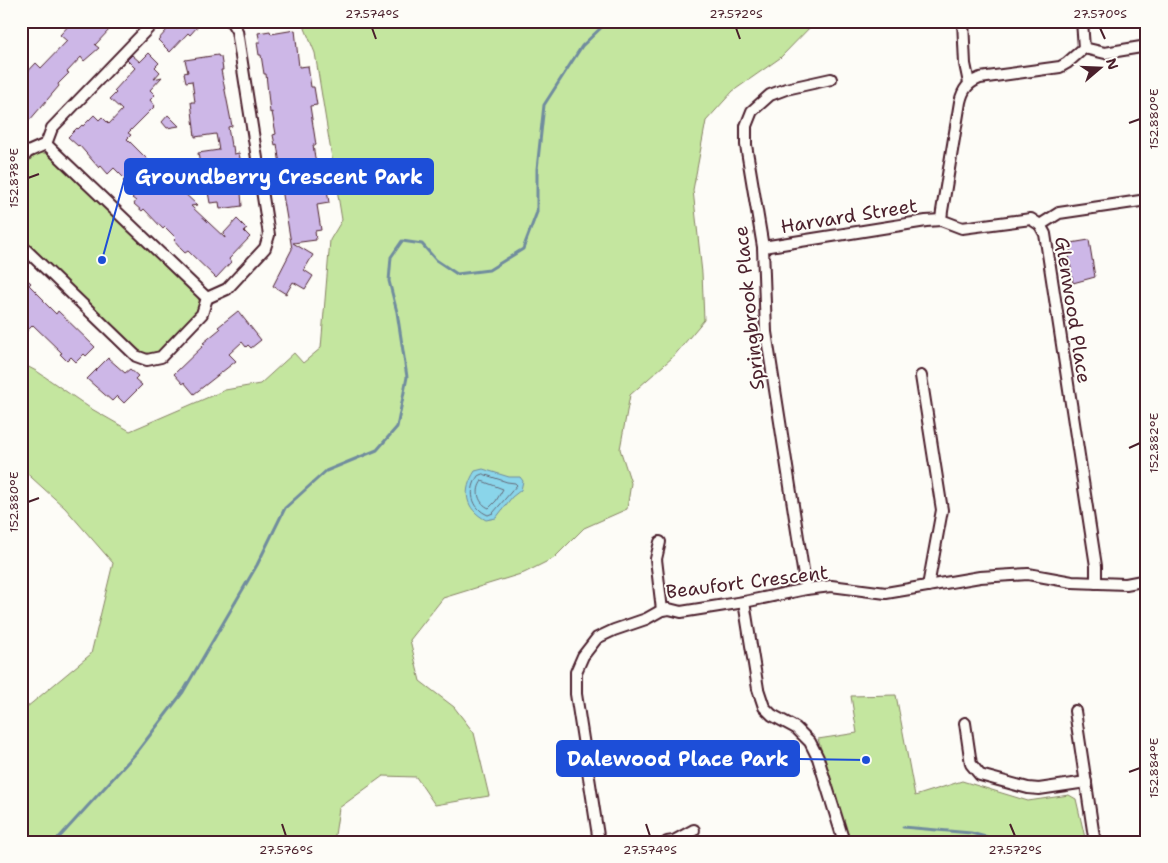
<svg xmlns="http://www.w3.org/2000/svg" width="1168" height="863" font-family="'Shantell Sans',sans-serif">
	<rect width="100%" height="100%" fill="#fdfcf7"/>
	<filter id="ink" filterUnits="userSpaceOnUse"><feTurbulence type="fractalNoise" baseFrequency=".02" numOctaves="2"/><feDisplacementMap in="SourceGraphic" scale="10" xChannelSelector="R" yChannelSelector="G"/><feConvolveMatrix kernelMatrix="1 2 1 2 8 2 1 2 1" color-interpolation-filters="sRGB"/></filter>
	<g filter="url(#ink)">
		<g fill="#c4e69f" stroke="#878265">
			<polygon points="302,21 816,21 780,58 733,91 706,121 693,190 702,273 704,320 673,357 630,395 620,449 631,483 627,509 584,528 554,558 524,573 443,598 410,640 420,681 454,707 474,733 489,796 435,805 416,777 383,776 339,808 334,842 21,842 21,712 91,654 113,563 65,508 21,468 21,363 38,372 90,408 130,431 225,390 260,384 294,353 303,363 321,348 330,240 342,220 315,53"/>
			<polygon points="36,153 44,153 53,156 197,295 200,303 198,312 160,351 147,354 137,350 21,239 21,165 30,156"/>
			<polygon points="896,695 915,796 962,781 1028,801 1069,795 1076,799 1086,842 849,842 818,739 857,733 851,696"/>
		</g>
		<path fill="#8ad5ea" stroke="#708c9e" d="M483,469l26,8h11l3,4 -2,9 -9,7 -16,21 -10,2c-21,-11 -24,-29 -11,-49z"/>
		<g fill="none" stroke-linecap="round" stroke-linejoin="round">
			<g stroke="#646877" stroke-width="1">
				<path d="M483,474l24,8 8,1 2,2 -24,28 -5,2c-17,-7 -20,-25 -10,-39z"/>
				<path d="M482,481l21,8 -7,12 -7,7c-10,-4 -15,-17 -7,-27z"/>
			</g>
			<g stroke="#708c9e" stroke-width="3">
				<polyline points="903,827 971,833 1004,842"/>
				<polyline points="55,842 137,752 183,692 257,565 285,508 326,471 377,450 397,427 407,377 397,312 389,281 391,257 402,241 422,244 436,260 457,274 489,270 523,249 537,212 537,169 544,105 582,46 608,21"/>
			</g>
		</g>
		<g fill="#cdb7e7" stroke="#4a1f2b">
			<polygon points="73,21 114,21 108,28 110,29 95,45 99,48 84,61 81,57 67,72 69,73 58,84 59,86 29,121 21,114 21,79 36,63 41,68 67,41 60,35"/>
			<polygon points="175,21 192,21 198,26 190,35 188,33 170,52 158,40"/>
			<polygon points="295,30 299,67 308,66 311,87 314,87 317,105 310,106 316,145 313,145 320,190 327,189 329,203 317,205 321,230 315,231 316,240 293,243 313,255 304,270 313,276 305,289 293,282 286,294 273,286 292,249 278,165 280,165 277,144 275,145 273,135 276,134 272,112 270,113 266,74 264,74 261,55 259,55 257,42 260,42 258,33 270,31 271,34"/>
			<polygon points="149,53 159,63 155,67 160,72 154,79 162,77 150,90 155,95 150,100 155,106 128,133 131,135 127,139 154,166 150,170 176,195 181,190 197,205 191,206 225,238 224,233 237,219 247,229 244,231 250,237 229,259 231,262 216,278 188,251 185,253 180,248 180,247 174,240 176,238 165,227 163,229 144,209 142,211 134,204 136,201 132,198 136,194 123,181 125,179 114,168 108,174 101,166 99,168 79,145 78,146 68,137 77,128 78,129 82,125 83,126 94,115 99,120 102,117 109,124 122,110 110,99 116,93 114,91 135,68 127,60 132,55 140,62"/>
			<polygon points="218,55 219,57 221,57 223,70 221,70 232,126 228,127 231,146 233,146 234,154 239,153 241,164 239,164 245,192 241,193 242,206 220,209 219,202 210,203 205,175 202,176 198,153 219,150 216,134 195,137 191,102 195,102 192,81 186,82 184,73 188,72 185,60"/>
			<polygon points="168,115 179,126 167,128 162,122"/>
			<polygon points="1089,240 1095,277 1073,283 1069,255 1071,254 1070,249 1072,249 1071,243"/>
			<polygon points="21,274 31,283 29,285 44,300 43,301 56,314 58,311 95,347 86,356 84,354 76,362 71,357 67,361 60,354 62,353 33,325 27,331 21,326 21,307 27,301 21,295"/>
			<polygon points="238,311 261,340 251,348 248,345 246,347 242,342 229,354 236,361 194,394 184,382 183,384 174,374 205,344 203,343 220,329 218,327"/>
			<polygon points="108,358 125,373 130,369 138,376 135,379 142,385 124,403 117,396 112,401 87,379"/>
		</g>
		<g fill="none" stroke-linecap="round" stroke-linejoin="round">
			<g stroke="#4a1f2b" stroke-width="14">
				<g id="minor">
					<polyline points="963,21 965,64 969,83"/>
					<polyline points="1082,21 1084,48"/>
					<polyline points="46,144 207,298"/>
					<polyline points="21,160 28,152 46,144 52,128 155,21"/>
					<polyline points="1040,225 1059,213 1147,200"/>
					<polyline points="21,245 136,356 147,360 161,357 202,314 207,298"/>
					<polyline points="763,247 926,221 941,220"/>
					<polyline points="207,298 227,289 265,248 269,235 237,31 231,21"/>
					<polyline points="921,376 942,510 928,586"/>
					<polyline points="660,542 656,559 662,610"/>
					<path d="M1096,583v-17l-51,-332 -5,-9 -9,-6 -69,9 -21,-8 1,-9 18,-109c3,-13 8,-19 20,-24l80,-11 7,-4 17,-15 21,5 42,-7"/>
					<polyline points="806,589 766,332 763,247 746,145 746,126 752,111 770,95 786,89 831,79"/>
					<polyline points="744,602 758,689 764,707 772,715 796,728 810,742 818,758 844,842"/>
					<polyline points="1075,711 1094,837 1096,842"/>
					<polyline points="965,723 971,764 980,775 1028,788 1039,789 1086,782"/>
					<polyline points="599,842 576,694 576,672 583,656 597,638 614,630 646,619 662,610 669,609 681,612 744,602 806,589 831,586 886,593 980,577 1028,574 1072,582 1126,584 1147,580"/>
					<polyline points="667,842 674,841 694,830"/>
				</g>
			</g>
			<use href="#minor" stroke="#fdfcf7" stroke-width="10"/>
		</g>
	</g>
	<path fill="none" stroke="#4a1f2b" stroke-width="2" d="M372,28l4,11M736,28l4,11M1100,28l5,11M1129,123l11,-4M28,178l11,-4M1129,448l11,-5M28,502l11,-4M1129,772l11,-4M282,824l4,12M646,824l4,12M1010,824l5,12"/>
	<g text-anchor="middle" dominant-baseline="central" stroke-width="4" stroke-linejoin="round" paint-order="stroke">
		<g font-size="19" fill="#4a1f2b" stroke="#fdfcf7">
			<text transform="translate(849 216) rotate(-9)">Harvard Street</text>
			<text transform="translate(749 308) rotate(-96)">Springbrook Place</text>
			<text transform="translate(1073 310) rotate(81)">Glenwood Place</text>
			<text transform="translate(747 582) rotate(-7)">Beaufort Crescent</text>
		</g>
	</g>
	<path fill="none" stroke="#1d4ed8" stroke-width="2" d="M102 260L125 177M866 760L799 759"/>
	<g fill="#1d4ed8" stroke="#fdfcf7" stroke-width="2">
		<circle cx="102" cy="260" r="5"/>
		<circle cx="866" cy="760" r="5"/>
	</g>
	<g fill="#1d4ed8" stroke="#1d4ed8" stroke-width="2">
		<rect x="125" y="159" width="308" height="35" rx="5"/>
		<rect x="557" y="741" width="242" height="35" rx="5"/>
	</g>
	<g font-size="20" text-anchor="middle" font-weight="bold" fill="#fff">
		<text x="279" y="184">Groundberry Crescent Park</text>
		<text x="678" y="766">Dalewood Place Park</text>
	</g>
	<rect width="1168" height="863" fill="none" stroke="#fdfcf7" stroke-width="55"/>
	<g transform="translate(1100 68) rotate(71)" stroke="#fdfcf7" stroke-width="4" paint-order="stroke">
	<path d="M0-4L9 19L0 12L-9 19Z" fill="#4a1f2b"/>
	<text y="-8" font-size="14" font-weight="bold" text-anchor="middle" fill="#4a1f2b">N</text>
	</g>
	<rect x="28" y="28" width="1112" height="808" fill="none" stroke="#4a1f2b" stroke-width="2"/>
	<g font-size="12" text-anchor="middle" fill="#4a1f2b">
		<text x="372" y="18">27.574°S</text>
		<text x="736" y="18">27.572°S</text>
		<text x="1100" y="18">27.570°S</text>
		<text transform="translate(1154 119) rotate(-90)" y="4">152.880°E</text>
		<text transform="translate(14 178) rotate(-90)" y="4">152.878°E</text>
		<text transform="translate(1154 443) rotate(-90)" y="4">152.882°E</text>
		<text transform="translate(14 502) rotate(-90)" y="4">152.880°E</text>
		<text transform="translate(1154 768) rotate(-90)" y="4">152.884°E</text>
		<text x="286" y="854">27.576°S</text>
		<text x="650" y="854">27.574°S</text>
		<text x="1015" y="854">27.572°S</text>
	</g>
</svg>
